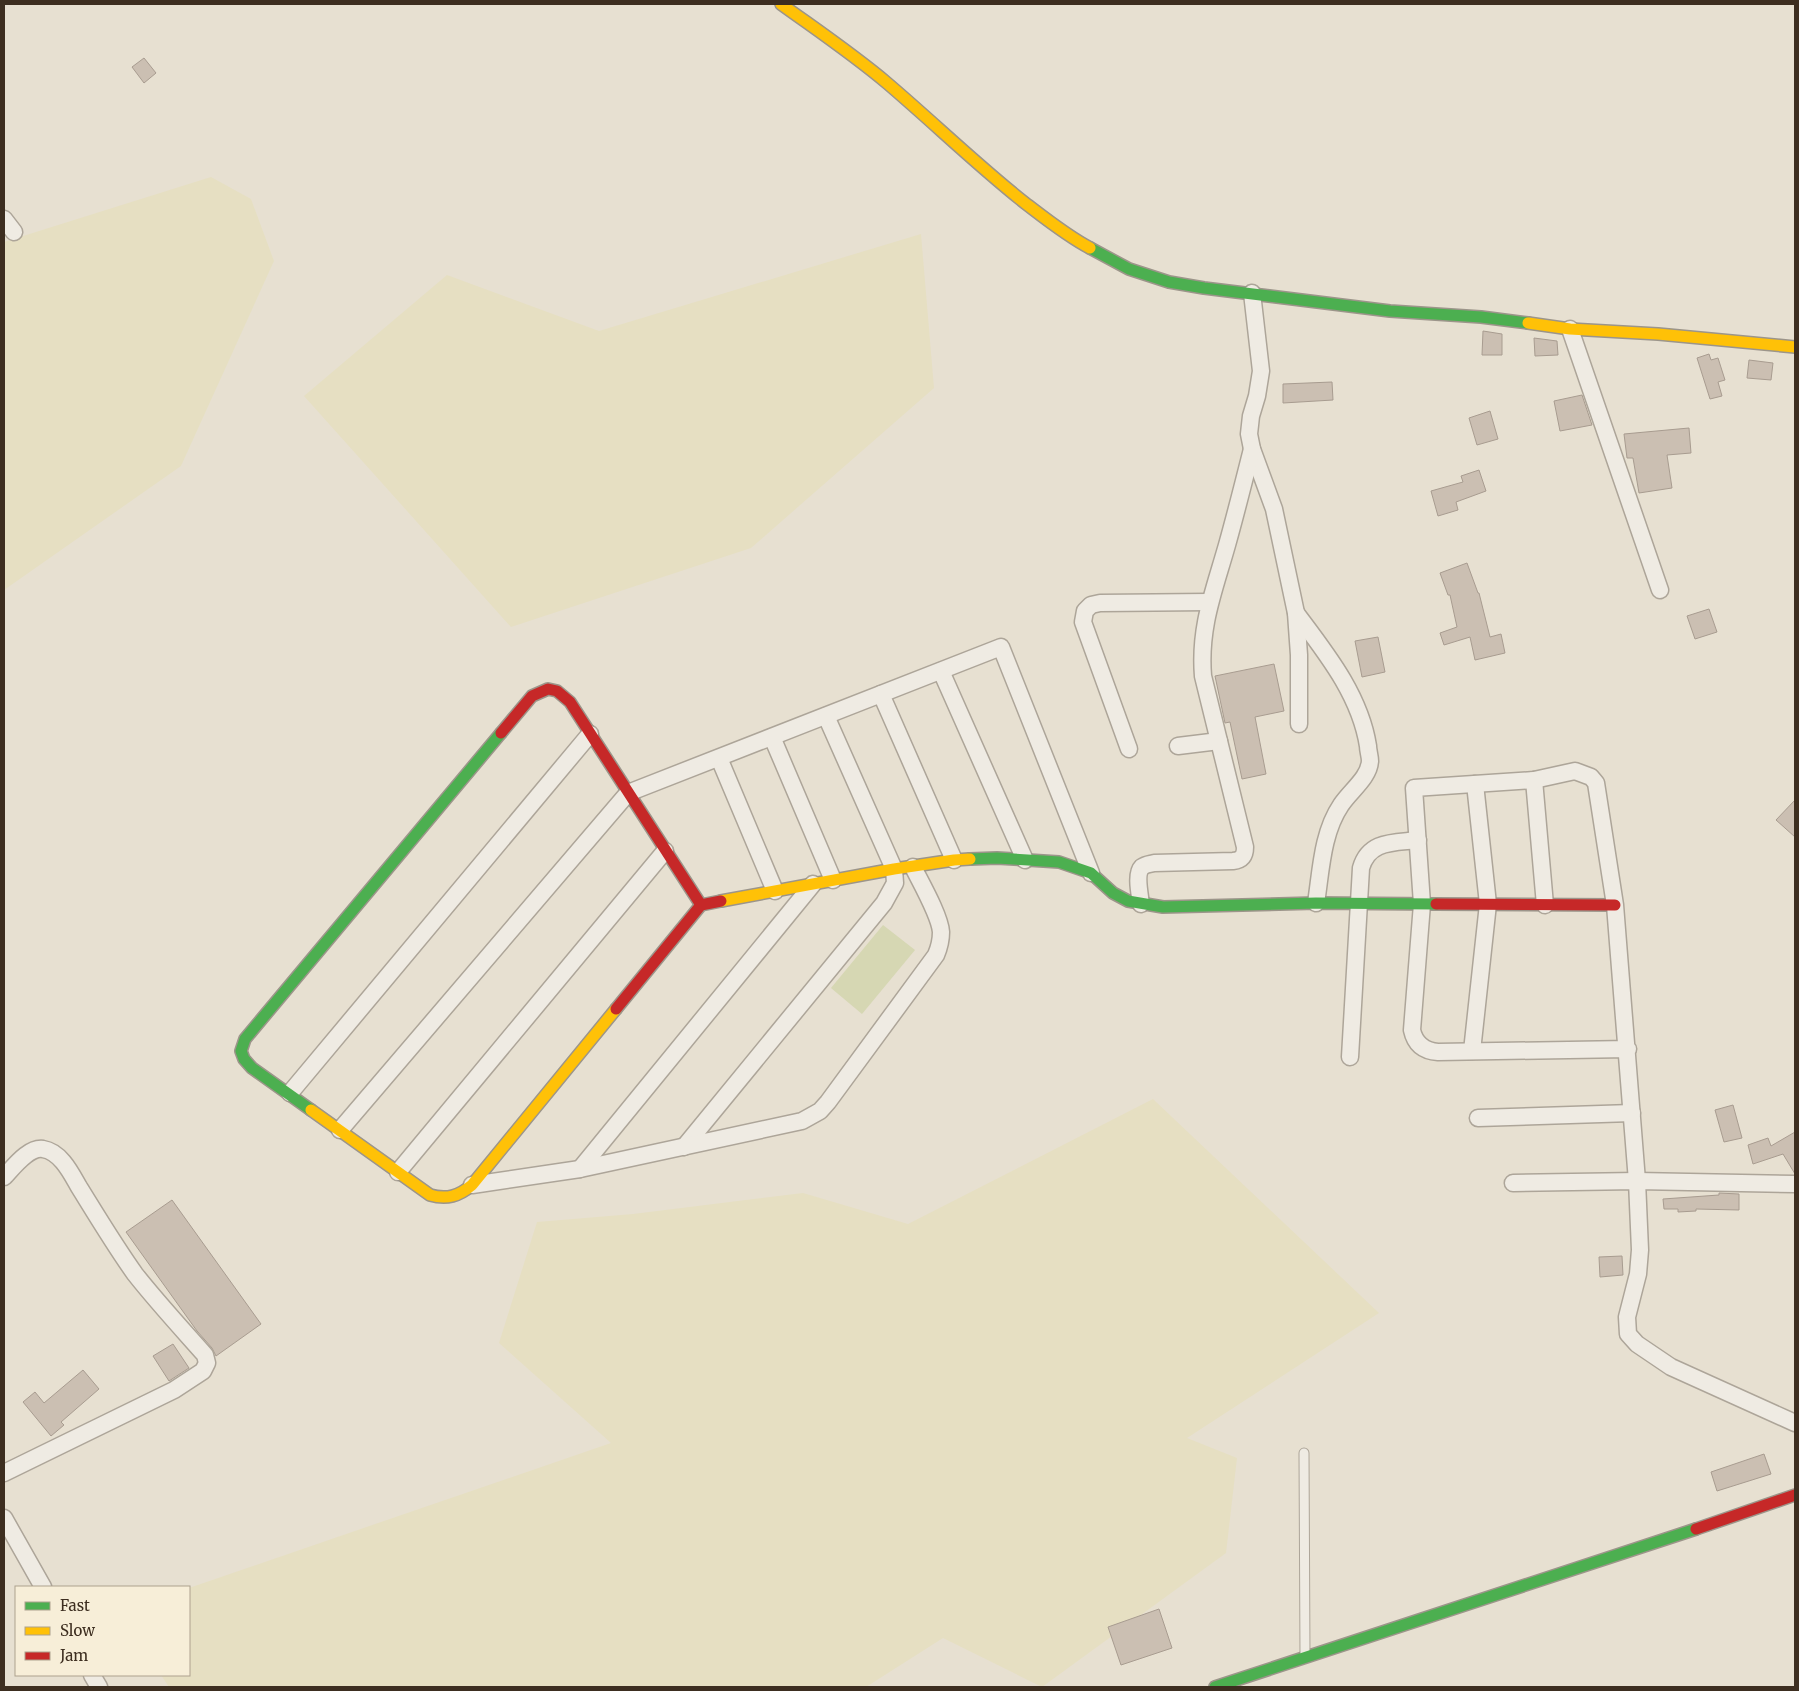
<svg xmlns="http://www.w3.org/2000/svg" width="1799" height="1691" font-family="Merriweather,serif">
	<rect width="100%" height="100%" fill="#e7e0d1"/>
	<g fill="#e6dfc2">
		<polygon points="211,177 251,199 274,261 181,466 4,590 4,242"/>
		<polygon points="921,234 934,388 751,548 511,627 304,396 447,275 599,331"/>
		<polygon points="1153,1099 1379,1313 1187,1438 1237,1458 1226,1553 1042,1687 943,1638 866,1687 169,1687 161,1675 189,1675 189,1588 611,1443 499,1343 537,1222 633,1214 803,1193 908,1224"/>
	</g>
	<polygon fill="#d6d7b3" points="883,925 915,950 862,1014 831,988"/>
	<g fill="#cbbfb2" stroke="#a89c90">
		<polygon points="144,58 156,73 144,83 132,67"/>
		<polygon points="1483,331 1502,334 1502,355 1482,355"/>
		<polygon points="1534,338 1557,341 1558,355 1535,356"/>
		<polygon points="1709,354 1711,360 1718,358 1725,380 1718,382 1722,396 1710,399 1697,358"/>
		<polygon points="1749,360 1773,363 1771,380 1747,378"/>
		<polygon points="1332,382 1333,400 1283,403 1283,384"/>
		<polygon points="1582,395 1592,425 1560,431 1554,401"/>
		<polygon points="1490,411 1498,439 1477,445 1469,418"/>
		<polygon points="1689,428 1691,453 1667,455 1672,488 1639,493 1633,458 1627,458 1624,434"/>
		<polygon points="1479,470 1486,491 1456,502 1458,510 1438,516 1431,491 1463,482 1461,476"/>
		<polygon points="1467,563 1478,593 1479,593 1490,637 1501,634 1505,653 1475,660 1470,637 1444,645 1440,633 1457,627 1450,595 1448,595 1440,573"/>
		<polygon points="1709,609 1717,632 1695,639 1687,616"/>
		<polygon points="1378,637 1385,672 1362,677 1355,641"/>
		<polygon points="1274,664 1284,711 1255,717 1266,774 1242,779 1230,722 1225,723 1215,676"/>
		<polygon points="1795,800 1795,837 1776,820"/>
		<polygon points="1733,1105 1742,1138 1724,1142 1715,1110"/>
		<polygon points="1795,1132 1795,1174 1783,1154 1753,1164 1748,1145 1768,1138 1771,1146"/>
		<polygon points="1719,1193 1739,1194 1739,1210 1696,1209 1696,1211 1678,1212 1678,1209 1664,1209 1663,1199 1719,1195"/>
		<polygon points="172,1200 261,1324 216,1356 212,1348 197,1331 126,1232"/>
		<polygon points="1622,1256 1623,1275 1600,1277 1599,1257"/>
		<polygon points="173,1344 189,1368 169,1381 153,1356"/>
		<polygon points="83,1370 99,1389 61,1422 64,1425 51,1436 23,1402 35,1392 44,1403"/>
		<polygon points="1764,1454 1771,1474 1717,1491 1711,1472"/>
		<polygon points="1159,1609 1172,1648 1121,1665 1108,1627"/>
	</g>
	<g fill="none" stroke-linecap="round" stroke-linejoin="round">
		<g stroke="#ada599" stroke-width="11">
			<polyline id="lane" points="1304,1453 1305,1655"/>
		</g>
		<g stroke="#ada599" stroke-width="19">
			<g id="street">
				<polyline points="4,219 14,232"/>
				<polyline points="1252,293 1261,371 1257,396 1251,416 1249,434 1252,449 1274,509 1296,613 1299,655 1299,724"/>
				<polyline points="1570,329 1660,590"/>
				<path d="M1296,613c30,40 64,82 72,133 0,5 2,10 2,15 -1,17 -20,30 -29,44 -19,28 -20,66 -25,98"/>
				<polyline points="941,671 1025,860"/>
				<polyline points="881,694 954,860"/>
				<polyline points="772,737 833,880"/>
				<polyline points="1178,746 1219,741"/>
				<polyline points="1129,749 1083,622 1085,611 1091,605 1100,603 1209,602"/>
				<polyline points="719,758 775,891"/>
				<polyline points="1534,780 1545,905"/>
				<path d="M1141,904c-1,-9 -6,-30 1,-37 4,-3 9,-3 12,-4l79,-2c9,-1 12,-5 12,-14l-42,-171c-4,-49 11,-85 24,-131 9,-32 17,-64 25,-96"/>
				<path d="M1628,1049l-190,3c-14,-1 -23,-8 -26,-22l10,-126 -8,-116 120,-8 41,-9 16,6 5,6 19,122 22,276 3,69 -2,24 -11,43 1,17 9,10 34,23 124,56"/>
				<polyline points="1472,1051 1488,904 1475,784"/>
				<path d="M1350,1057l11,-189c8,-28 33,-25 57,-28"/>
				<polyline points="290,1093 590,734"/>
				<polyline points="1478,1118 1632,1113"/>
				<polyline points="340,1130 628,793 1001,647 1091,873"/>
				<polyline points="684,1147 884,903 895,883 894,869 826,716"/>
				<polyline points="580,1169 813,884"/>
				<polyline points="398,1172 665,851"/>
				<path d="M4,1177c9,-9 24,-30 39,-28 18,3 28,24 36,38 18,29 36,59 56,87 22,28 47,55 70,81l2,8 -4,8 -29,19 -170,83"/>
				<polyline points="1513,1183 1637,1181 1795,1184"/>
				<path d="M472,1185l108,-16 222,-48 18,-10 8,-9 108,-147c3,-7 5,-14 5,-23 -1,-16 -20,-49 -28,-65"/>
				<polyline points="4,1518 43,1587"/>
				<polyline points="92,1675 99,1687"/>
			</g>
		</g>
		<g stroke="#9c958a" stroke-width="14">
			<g id="fast">
				<polyline points="1090,248 1129,269 1169,282 1204,288 1390,311 1481,317 1528,323"/>
				<polyline points="970,859 997,858 1059,862 1091,873 1113,893 1128,901 1163,907 1316,903 1436,904"/>
				<polyline points="311,1110 252,1068 244,1059 241,1051 245,1039 501,733"/>
				<polyline points="1215,1687 1696,1529"/>
			</g>
		</g>
		<g stroke="#9c958a" stroke-width="14">
			<g id="slow">
				<path d="M781,4c36,26 73,51 106,79 47,40 90,82 138,120 21,16 42,33 65,45"/>
				<polyline points="1528,323 1570,329 1658,334 1795,347"/>
				<polyline points="721,901 894,869 954,860 970,859"/>
				<path d="M311,1110l119,85c17,5 29,1 42,-10l144,-176"/>
			</g>
		</g>
		<g stroke="#9c958a" stroke-width="14">
			<g id="jam">
				<polyline points="501,733 532,696 548,689 557,691 570,702 701,905"/>
				<polyline points="1436,904 1615,905"/>
				<polyline points="616,1009 701,905 721,901"/>
				<polyline points="1696,1529 1795,1495"/>
			</g>
		</g>
		<use href="#lane" stroke="#efebe3" stroke-width="9"/>
		<use href="#street" stroke="#efebe3" stroke-width="16"/>
		<use href="#fast" stroke="#4caf50" stroke-width="11"/>
		<use href="#slow" stroke="#ffc107" stroke-width="11"/>
		<use href="#jam" stroke="#c62828" stroke-width="11"/>
	</g>
	<rect width="1799" height="1691" fill="none" stroke="#3d2e20" stroke-width="10"/>
	<rect x="15" y="1586" width="175" height="90" fill="#f7eed8" stroke="#ada18e"/>
	<rect x="25" y="1602" width="25" height="8" fill="#4caf50" stroke="#ada18e"/>
	<text x="60" y="1611" font-size="15" fill="#3d2e20">Fast</text>
	<rect x="25" y="1627" width="25" height="8" fill="#ffc107" stroke="#ada18e"/>
	<text x="60" y="1636" font-size="15" fill="#3d2e20">Slow</text>
	<rect x="25" y="1652" width="25" height="8" fill="#c62828" stroke="#ada18e"/>
	<text x="60" y="1661" font-size="15" fill="#3d2e20">Jam</text>
</svg>
